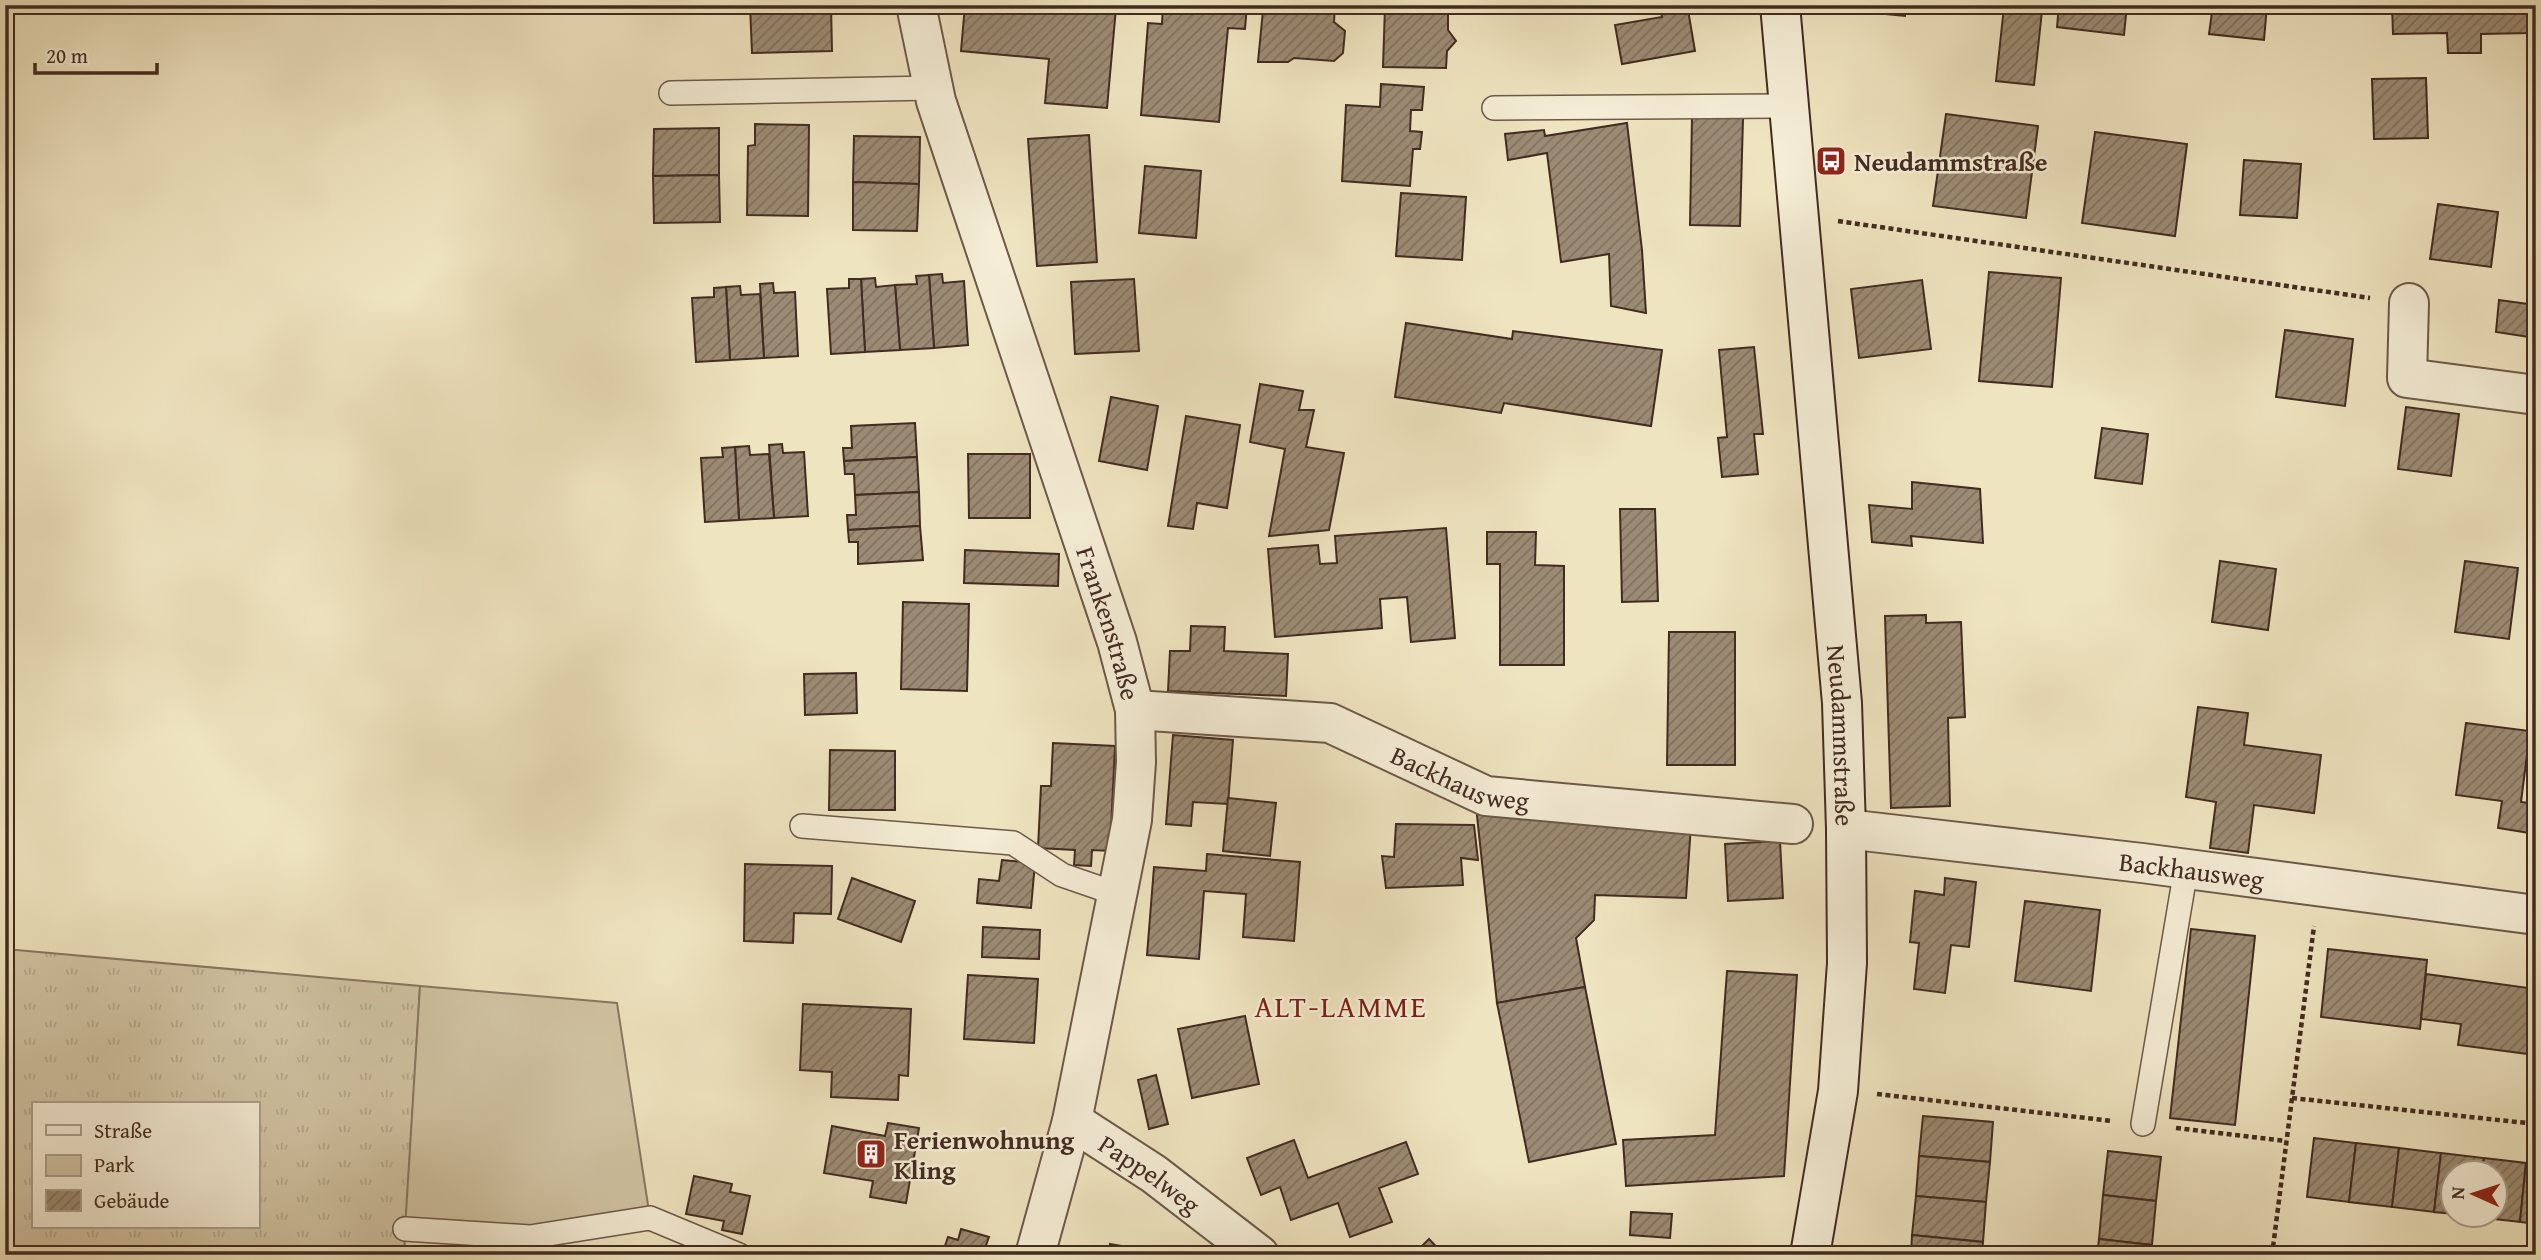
<svg xmlns="http://www.w3.org/2000/svg" width="2541" height="1260" font-family="'Gentium Book Plus',serif">
	<defs>
		<pattern id="grass-tufts" width="24" height="20" patternUnits="userSpaceOnUse" patternTransform="scale(1.75)"><rect width="24" height="20" fill="#d2c5a5"/><path d="M3 7l-1-3M5 7V3M7 7l1-3M15 17l-1-3M17 17v-4M19 17l1-3" fill="none" stroke="#b6a98e"/></pattern>
		<pattern id="building-hatch" width="6" height="6" patternUnits="userSpaceOnUse" patternTransform="scale(1.75)"><rect width="6" height="6" fill="#9c8b74"/><path d="M-1 1l2-2M0 6l6-6M5 7l2-2" fill="none" stroke="#81725f"/></pattern>
	</defs>
	<rect width="100%" height="100%" fill="#efe4c0"/>
	<filter id="stains"><feTurbulence type="fractalNoise" baseFrequency=".00286" numOctaves="4"/><feColorMatrix values="0 0 0 0 .2 0 0 0 0 .09 0 0 0 0 .02 0 0 0 .5 -.17"/></filter>
	<radialGradient id="worn" r=".72"><stop offset=".6" stop-color="#630" stop-opacity="0"/><stop offset="1" stop-color="#630" stop-opacity=".3"/></radialGradient>
	<path fill="url(#grass-tufts)" stroke="#8a7863" stroke-width="2" fill-rule="evenodd" d="M5,949l415,37 -16,269h-399zM33,1104h224v123h-224z"/>
	<polygon fill="#d2c5a5" stroke="#8a7863" stroke-width="2" points="420,986 617,1003 650,1218 530,1237 405,1229"/>
	<g fill="url(#building-hatch)" stroke="#422b21" stroke-width="2">
		<polygon points="750,5 831,5 832,51 752,53"/>
		<polygon points="965,5 1116,8 1107,108 1045,103 1049,59 961,51"/>
		<polygon points="1163,5 1247,5 1245,29 1228,28 1219,122 1141,115 1148,23 1162,24"/>
		<polygon points="1248,5 1335,5 1334,22 1345,31 1343,53 1334,61 1294,58 1288,62 1258,62 1263,10 1248,9"/>
		<polygon points="1660,5 1715,5 1688,10 1695,51 1622,64 1615,25 1662,17"/>
		<polygon points="1856,5 1906,5 1905,16 1855,11"/>
		<polygon points="2059,5 2127,5 2124,35 2057,27"/>
		<polygon points="2213,5 2267,5 2264,40 2209,34"/>
		<polygon points="2392,5 2529,5 2530,33 2481,34 2481,53 2448,53 2447,33 2393,34"/>
		<polygon points="1385,6 1448,9 1448,30 1456,41 1447,51 1446,68 1383,67"/>
		<polygon points="2004,7 2042,11 2034,85 1996,81"/>
		<polygon points="2426,78 2428,138 2374,139 2372,79"/>
		<polygon points="1381,84 1424,87 1422,110 1411,110 1410,131 1422,132 1420,149 1413,149 1410,186 1342,181 1346,105 1380,107"/>
		<polygon points="1946,114 2038,126 2026,218 1933,206"/>
		<polygon points="1692,117 1743,118 1740,226 1690,225"/>
		<polygon points="1627,123 1642,250 1646,313 1611,306 1609,254 1561,262 1547,153 1508,160 1505,134 1544,130 1545,136"/>
		<polygon points="755,124 809,125 808,216 747,215 748,146 755,145"/>
		<polygon points="719,128 719,175 653,176 654,129"/>
		<polygon points="2095,132 2187,144 2175,236 2082,223"/>
		<polygon points="1089,135 1097,262 1037,266 1028,139"/>
		<polygon points="854,136 920,137 919,184 853,182"/>
		<polygon points="2244,160 2301,164 2297,218 2240,215"/>
		<polygon points="1145,166 1201,171 1196,238 1139,233"/>
		<polygon points="719,175 720,222 654,223 653,176"/>
		<polygon points="853,182 919,184 917,231 853,230"/>
		<polygon points="1401,193 1466,197 1462,260 1396,256"/>
		<polygon points="2438,204 2498,212 2491,267 2430,259"/>
		<polygon points="1989,272 2061,278 2052,387 1979,381"/>
		<polygon points="942,274 943,283 964,281 968,345 934,348 929,275"/>
		<polygon points="929,275 934,348 900,350 895,285 917,284 916,276"/>
		<polygon points="875,278 876,287 895,285 900,350 865,352 861,279"/>
		<polygon points="849,279 861,279 865,352 831,354 827,289 849,288"/>
		<polygon points="1134,279 1139,351 1075,354 1071,282"/>
		<polygon points="1922,280 1931,349 1859,358 1851,289"/>
		<polygon points="773,283 774,293 795,292 798,356 764,358 760,284"/>
		<polygon points="740,286 741,295 760,294 764,358 730,360 726,287"/>
		<polygon points="726,287 730,360 696,362 692,298 714,297 714,288"/>
		<polygon points="2499,300 2536,305 2536,338 2496,332"/>
		<polygon points="1406,323 1512,339 1513,331 1662,350 1651,426 1504,403 1501,413 1395,397"/>
		<polygon points="2285,330 2353,339 2345,406 2276,397"/>
		<polygon points="1754,347 1763,434 1754,434 1758,474 1722,477 1718,438 1727,437 1719,350"/>
		<polygon points="1260,384 1303,391 1299,410 1314,410 1306,447 1344,453 1329,530 1269,536 1285,449 1250,442"/>
		<polygon points="1111,397 1158,406 1147,470 1099,461"/>
		<polygon points="2406,407 2459,414 2451,476 2398,469"/>
		<polygon points="1186,416 1240,425 1227,508 1197,503 1193,529 1168,526"/>
		<polygon points="915,423 917,457 844,461 843,448 852,448 851,426"/>
		<polygon points="2102,428 2148,434 2142,484 2095,478"/>
		<polygon points="782,444 783,453 804,452 808,516 774,518 769,445"/>
		<polygon points="749,446 750,455 769,454 774,518 739,520 735,447"/>
		<polygon points="735,447 739,520 705,522 701,458 723,457 722,448"/>
		<polygon points="968,454 1030,454 1030,518 969,518"/>
		<polygon points="917,457 919,492 855,495 854,474 845,474 844,461"/>
		<polygon points="1912,482 1980,489 1983,543 1911,536 1912,546 1872,542 1869,505 1912,509"/>
		<polygon points="919,492 920,526 848,530 847,515 856,515 855,495"/>
		<polygon points="1620,509 1655,509 1658,601 1622,602"/>
		<polygon points="920,526 923,560 858,564 858,542 849,542 848,530"/>
		<polygon points="1446,528 1455,638 1411,642 1407,597 1380,599 1382,628 1275,637 1268,549 1318,545 1320,564 1337,563 1335,536"/>
		<polygon points="1487,532 1536,532 1535,565 1564,566 1564,665 1500,665 1500,564 1487,564"/>
		<polygon points="965,550 1059,554 1058,586 964,583"/>
		<polygon points="2220,561 2276,569 2268,630 2212,622"/>
		<polygon points="2465,561 2518,568 2509,639 2455,632"/>
		<polygon points="903,602 969,604 967,691 901,689"/>
		<polygon points="1926,615 1926,623 1961,622 1965,717 1948,718 1950,806 1891,808 1885,616"/>
		<polygon points="1191,626 1225,627 1224,651 1288,654 1286,696 1168,691 1170,651 1190,651"/>
		<polygon points="1669,632 1735,632 1735,765 1667,765"/>
		<polygon points="856,673 857,713 805,715 804,674"/>
		<polygon points="2198,707 2248,713 2244,745 2321,755 2314,813 2254,805 2248,853 2210,848 2216,802 2186,797"/>
		<polygon points="2466,723 2530,731 2521,802 2536,804 2536,834 2498,828 2502,801 2456,795"/>
		<polygon points="1173,735 1233,740 1228,804 1193,802 1191,826 1166,824"/>
		<polygon points="1053,743 1115,746 1110,851 1092,850 1091,866 1074,865 1075,850 1038,848 1041,786 1051,786"/>
		<polygon points="830,750 895,751 895,810 829,810"/>
		<polygon points="1228,798 1276,803 1270,856 1223,851"/>
		<polygon points="1476,806 1691,825 1686,898 1595,895 1594,920 1576,938 1585,987 1497,1003"/>
		<polygon points="1396,824 1474,825 1478,860 1461,858 1463,885 1386,888 1382,856 1394,857"/>
		<polygon points="1780,841 1783,898 1728,901 1725,844"/>
		<polygon points="1207,854 1300,862 1294,941 1243,937 1246,894 1204,891 1199,959 1147,955 1154,867 1206,871"/>
		<polygon points="1002,860 1035,863 1031,908 977,903 979,879 999,881"/>
		<polygon points="745,864 832,866 831,914 794,913 793,943 744,941"/>
		<polygon points="852,878 915,901 901,942 838,919"/>
		<polygon points="1945,878 1976,882 1969,947 1951,945 1945,993 1914,989 1919,943 1910,942 1915,891 1944,895"/>
		<polygon points="2025,901 2100,910 2091,991 2015,981"/>
		<polygon points="983,927 1040,930 1039,959 982,957"/>
		<polygon points="2191,929 2255,936 2235,1125 2170,1118"/>
		<polygon points="2328,949 2427,960 2420,1029 2321,1017"/>
		<polygon points="1727,971 1797,975 1784,1176 1626,1186 1623,1140 1715,1135"/>
		<polygon points="2426,974 2536,989 2536,1055 2458,1045 2461,1024 2421,1019"/>
		<polygon points="968,975 1038,979 1034,1043 964,1039"/>
		<polygon points="1585,987 1616,1144 1529,1162 1497,1003"/>
		<polygon points="803,1004 911,1009 908,1076 899,1075 898,1100 831,1097 832,1072 800,1070"/>
		<polygon points="1245,1016 1259,1084 1192,1098 1178,1029"/>
		<polygon points="1156,1075 1168,1124 1149,1129 1138,1080"/>
		<polygon points="1923,1116 1993,1122 1990,1162 1919,1156"/>
		<polygon points="888,1123 919,1128 906,1203 870,1197 873,1181 824,1173 832,1126 885,1136"/>
		<polygon points="2314,1138 2356,1143 2349,1202 2307,1197"/>
		<polygon points="1294,1140 1308,1178 1406,1142 1418,1174 1379,1188 1392,1222 1350,1237 1338,1203 1291,1220 1280,1187 1261,1195 1247,1158"/>
		<polygon points="2356,1143 2399,1148 2392,1207 2349,1202"/>
		<polygon points="2399,1148 2441,1153 2434,1212 2392,1207"/>
		<polygon points="2108,1151 2161,1157 2156,1201 2103,1195"/>
		<polygon points="2441,1153 2484,1158 2482,1172 2454,1172 2454,1214 2434,1212"/>
		<polygon points="1919,1156 1990,1162 1986,1202 1916,1196"/>
		<polygon points="2484,1158 2526,1163 2520,1222 2477,1217 2477,1214 2496,1214 2496,1172 2482,1172"/>
		<polygon points="2526,1163 2536,1164 2536,1224 2520,1222"/>
		<polygon points="694,1176 732,1184 730,1192 750,1196 742,1234 722,1230 724,1221 686,1214"/>
		<polygon points="2103,1195 2156,1201 2152,1245 2099,1239"/>
		<polygon points="1916,1196 1986,1202 1983,1242 1912,1235"/>
		<polygon points="1631,1212 1672,1214 1670,1238 1630,1235"/>
		<polygon points="961,1229 989,1237 985,1248 1001,1255 942,1255 948,1237 958,1240"/>
		<polygon points="1912,1235 1983,1242 1982,1255 1911,1255"/>
		<polygon points="1429,1239 1444,1255 1413,1255"/>
		<polygon points="2099,1239 2152,1245 2151,1255 2097,1255"/>
		<polygon points="1110,1244 1173,1255 1108,1255"/>
	</g>
	<g fill="none" stroke-linecap="round" stroke-linejoin="round">
		<g stroke="#6d5949" stroke-width="26">
			<g id="lane">
				<polyline points="671,93 933,88"/>
				<polyline points="1494,108 1789,106"/>
				<polyline points="802,826 1013,843 1062,875 1120,895"/>
				<polyline points="2143,1124 2186,869"/>
				<polyline points="405,1229 530,1237 650,1218 739,1255"/>
			</g>
		</g>
		<g stroke="#6d5949" stroke-width="42">
			<g id="street">
				<path id="s1" d="M916,5l20,96 181,541 18,68 1,52 -4,58 -60,301 -37,134"/>
				<polyline points="2409,303 2407,378 2536,395"/>
				<path id="s2" d="M1135,710l195,13 156,73 307,28"/>
				<path id="s3" d="M1846,829l296,34 394,52"/>
				<path id="s4" d="M1072,1121l82,53 105,81"/>
			</g>
		</g>
		<g stroke="#422b21" stroke-width="42">
			<g id="secondary">
				<path id="s5" d="M1780,5l62,698 4,126 1,134 -9,128 -28,164"/>
			</g>
		</g>
		<g stroke="#422b21" stroke-width="4.5" stroke-dasharray="5 3.5" stroke-linecap="butt">
			<polyline points="1838,221 2370,298"/>
			<polyline points="1877,1094 2112,1121"/>
			<polyline points="2292,1098 2536,1124"/>
			<polyline points="2176,1128 2286,1141"/>
			<polyline points="2272,1255 2314,926"/>
		</g>
		<use href="#lane" stroke="#f5edd6" stroke-width="23"/>
		<use href="#street" stroke="#f5edd6" stroke-width="38"/>
		<use href="#secondary" stroke="#f5edd6" stroke-width="38"/>
	</g>
	<defs>
		<g id="bus-square" transform="scale(1.575)"><rect x="-9" y="-9" width="18" height="18" rx="4" fill="#8f2418" stroke="#f5edd6"/><path d="M-5-6H5V4H4V6H2V4H-2V6H-4V4H-5ZM-3.5-4V0h7V-4ZM-3.5 1.2v1.5H-2V1.2ZM2 1.2v1.5H3.5V1.2Z" fill="#fff"/></g>
		<g id="building-square" transform="scale(1.575)"><rect x="-9" y="-9" width="18" height="18" rx="4" fill="#8f2418" stroke="#f5edd6"/><path d="M-4-6H4V6H1V3H-1V6H-4ZM-2.5-4.3h1.7v1.8h-1.7ZM.8-4.3h1.7v1.8H.8ZM-2.5-1h1.7V.8h-1.7ZM.8-1h1.7V.8H.8Z" fill="#fff"/></g>
	</defs>
	<g fill-rule="evenodd">
		<use href="#bus-square" x="1831" y="161"/>
		<use href="#building-square" x="871" y="1154"/>
	</g>
	<g text-anchor="middle" dominant-baseline="central" stroke-width="5" stroke-linejoin="round" paint-order="stroke">
		<g font-size="26" font-weight="bold" fill="#422b21" stroke="#f5edd6" text-anchor="start">
			<text x="1854" y="161">Neudammstraße</text>
			<text x="894" y="1139">Ferienwohnung<tspan x="894" dy="30">Kling</tspan></text>
		</g>
		<g font-size="26" fill="#422b21" stroke="#f5edd6">
			<text stroke="none"><textPath href="#s1" startOffset="648">Frankenstraße</textPath></text>
			<text stroke="none"><textPath href="#s5" startOffset="733">Neudammstraße</textPath></text>
			<text stroke="none"><textPath href="#s2" startOffset="338">Backhausweg</textPath></text>
			<text stroke="none"><textPath href="#s3" startOffset="348">Backhausweg</textPath></text>
			<text stroke="none"><textPath href="#s4" startOffset="94">Pappelweg</textPath></text>
		</g>
		<g font-size="30" letter-spacing="2" fill="#7a1f14" stroke="#f5edd6">
			<text x="1341" y="1006">ALT-LAMME</text>
		</g>
	</g>
	<rect width="2541" height="1260" fill="none" stroke="#efe4c0" stroke-width="28"/>
	<rect x="7" y="7" width="2527" height="1246" fill="none" stroke="#422b21" stroke-width="3.5"/>
	<rect x="14" y="14" width="2513" height="1232" fill="none" stroke="#422b21" stroke-width="2"/>
	<rect x="32" y="1102" width="228" height="126" fill="#f5edd6" stroke="#ad9f8e" stroke-width="2"/>
	<rect x="46" y="1125" width="35" height="10" fill="#f5edd6" stroke="#ad9f8e" stroke-width="2"/>
	<text x="94" y="1138" font-size="21" fill="#422b21">Straße</text>
	<rect x="46" y="1155" width="35" height="21" fill="#d2c5a5" stroke="#ad9f8e" stroke-width="2"/>
	<text x="94" y="1172" font-size="21" fill="#422b21">Park</text>
	<rect x="46" y="1190" width="35" height="21" fill="url(#building-hatch)" stroke="#ad9f8e" stroke-width="2"/>
	<text x="94" y="1208" font-size="21" fill="#422b21">Gebäude</text>
	<g transform="translate(2474 1194) rotate(273)"><circle r="33" fill="#f5edd6" stroke="#ad9f8e" stroke-width="2"/>
	<path d="M0-5L12 26L0 18L-12 26Z" fill="#8f2418"/>
	<text y="-10" font-size="19" font-weight="bold" text-anchor="middle" fill="#422b21">N</text>
	</g>
	<path d="M35 63v10h122v-10" fill="none" stroke="#422b21" stroke-width="3.5"/>
	<text x="46" y="63" font-size="21" fill="#422b21" stroke="#f5edd6" stroke-width="5" paint-order="stroke">20 m</text>
	<rect width="100%" height="100%" filter="url(#stains)"/>
	<rect width="100%" height="100%" fill="url(#worn)"/>
</svg>
